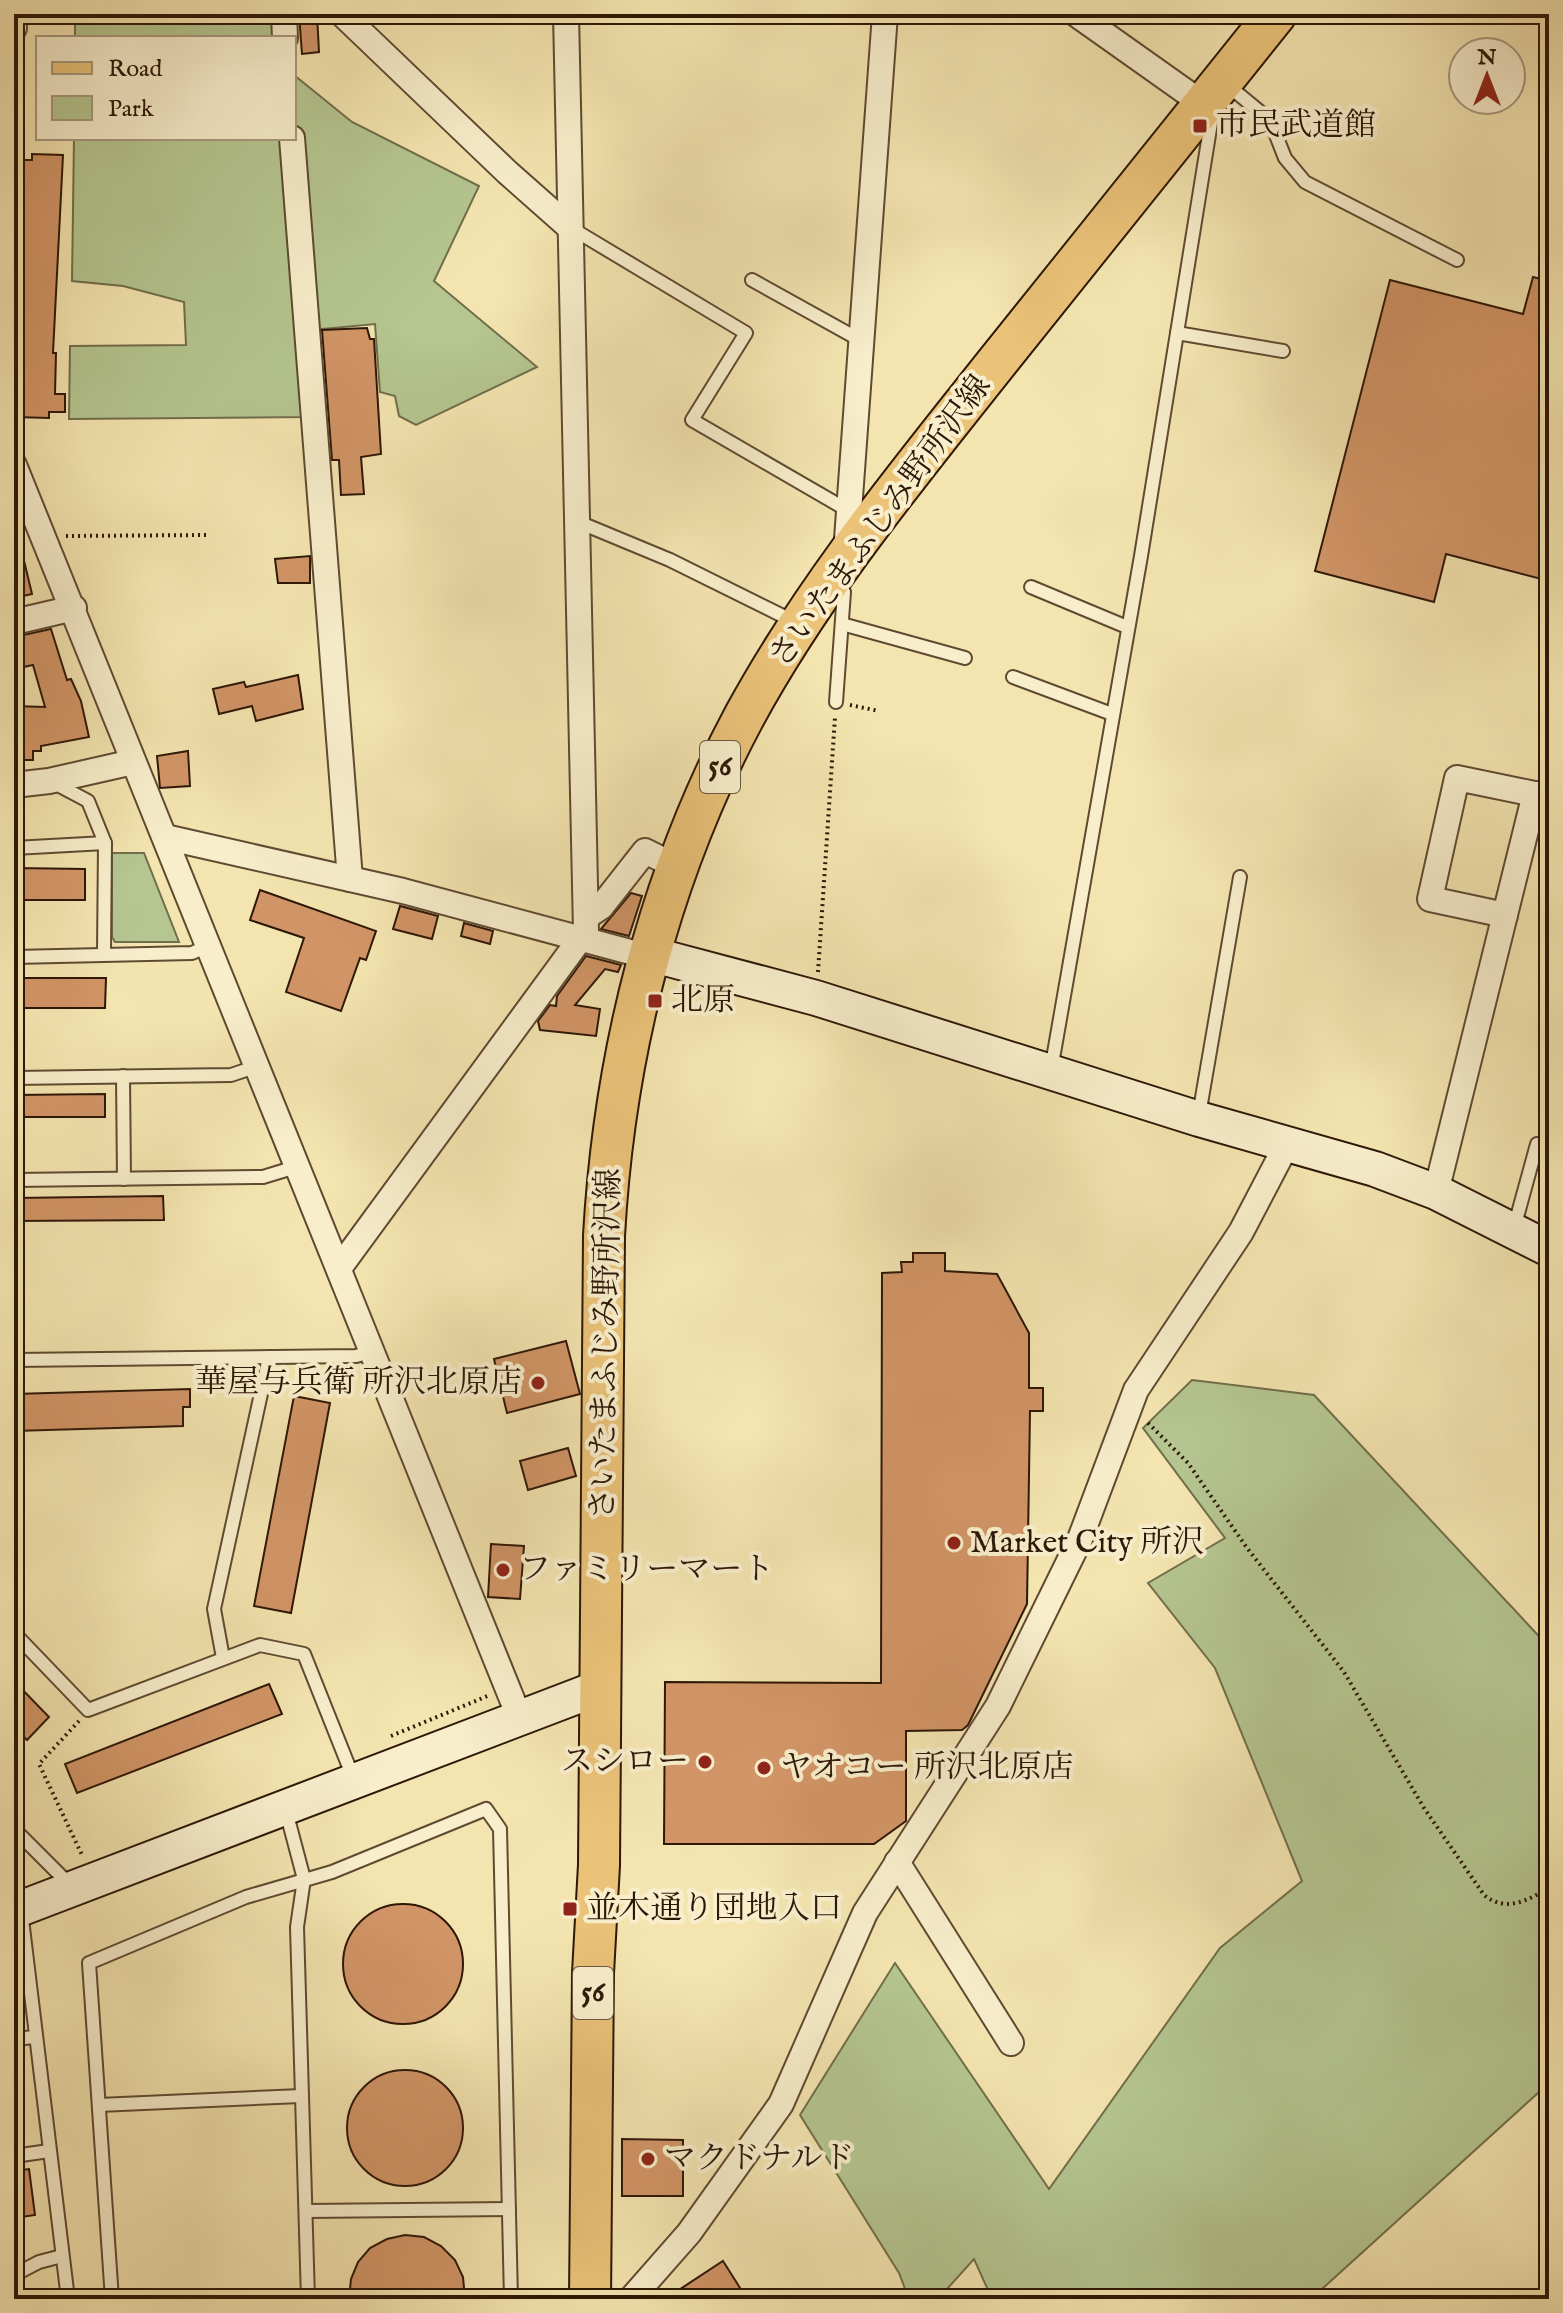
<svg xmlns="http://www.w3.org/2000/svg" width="1563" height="2313" font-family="'IM FELL English','Noto Serif JP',serif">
	<rect width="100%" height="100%" fill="#f4e5b0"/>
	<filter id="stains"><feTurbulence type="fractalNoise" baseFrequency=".0025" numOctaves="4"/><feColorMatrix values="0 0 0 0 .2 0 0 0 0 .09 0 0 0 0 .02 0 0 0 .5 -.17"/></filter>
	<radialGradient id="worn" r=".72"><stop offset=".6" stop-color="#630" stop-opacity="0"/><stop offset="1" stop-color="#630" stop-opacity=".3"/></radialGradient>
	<g fill="#b5c690" stroke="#716e4c" stroke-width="2">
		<polygon points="75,14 279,14 280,38 75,38"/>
		<polygon points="294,75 352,122 479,186 434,281 537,367 416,425 399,416 395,396 380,392 375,324 302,331 308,417 69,419 70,346 186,345 184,302 123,286 72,281 74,138 294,138"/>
		<polygon points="112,853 144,853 179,942 115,942 112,937"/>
		<polygon points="1192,1380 1314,1395 1549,1647 1549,2083 1311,2299 992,2299 974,2259 938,2299 909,2299 899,2273 800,2115 895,1963 1049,2189 1220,1948 1302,1881 1215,1668 1148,1583 1225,1538 1143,1428"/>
	</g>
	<g fill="#d29567" stroke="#2d1707" stroke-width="2">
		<polygon points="299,14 317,14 319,52 302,54"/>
		<polygon points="32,154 63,155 53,353 56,353 55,394 65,394 65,412 49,412 49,418 15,417 21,160 32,160"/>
		<polygon points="1533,277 1549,281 1549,581 1446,554 1434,602 1315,571 1390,280 1523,314"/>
		<polygon points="367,328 370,339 374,339 381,454 361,457 364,494 341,495 339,460 332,460 322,330"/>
		<polygon points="20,544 32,594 14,598 14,545"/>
		<polygon points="310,556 310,583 278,583 275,559"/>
		<polygon points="51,629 67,680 71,679 81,701 89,737 41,746 41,751 33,751 33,760 14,760 14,706 45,707 33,665 14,669 14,637"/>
		<polygon points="298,675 303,709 256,721 252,706 219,714 213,689 244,682 246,687"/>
		<polygon points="188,751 190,786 160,788 157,756"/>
		<polygon points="14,868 85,869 85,900 14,900"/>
		<polygon points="260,890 376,931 366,960 360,958 341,1011 286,992 304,938 250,920"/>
		<polygon points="631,893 642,896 629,936 601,929"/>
		<polygon points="400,906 438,916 432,939 393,929"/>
		<polygon points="464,923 493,931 490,944 461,936"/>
		<polygon points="586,956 621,965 618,972 605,969 575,1005 600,1009 596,1036 540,1030 538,1021 550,1005 556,1006 557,996"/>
		<polygon points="14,978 106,978 105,1008 14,1008"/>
		<polygon points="105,1094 105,1117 14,1117 14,1095"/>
		<polygon points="163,1196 164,1220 14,1221 14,1198"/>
		<polygon points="913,1253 945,1253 945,1271 997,1274 1029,1333 1029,1388 1043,1388 1043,1411 1030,1411 1027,1604 968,1725 962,1730 906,1731 906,1821 874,1844 664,1844 665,1682 881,1683 882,1273 902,1272 901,1262 913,1262"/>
		<polygon points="566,1341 580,1394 507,1413 494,1359"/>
		<polygon points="190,1389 190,1407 183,1407 183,1426 14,1431 14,1394"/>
		<polygon points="294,1396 330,1403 291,1613 254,1606"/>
		<polygon points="568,1448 576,1476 528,1490 520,1461"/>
		<polygon points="491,1544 524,1546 520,1599 488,1597"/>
		<polygon points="14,1681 49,1717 27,1740 14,1727"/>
		<polygon points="269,1684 282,1714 77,1793 65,1764"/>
		<circle cx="403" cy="1964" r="60"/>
		<circle cx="405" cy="2128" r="58"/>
		<polygon points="622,2139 683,2140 683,2196 622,2196"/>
		<polygon points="29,2169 35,2215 14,2218 14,2171"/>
		<polygon points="405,2235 424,2237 441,2246 455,2260 463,2277 465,2299 349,2299 351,2279 358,2262 370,2248 387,2239"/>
		<polygon points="723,2261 747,2299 665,2299"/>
	</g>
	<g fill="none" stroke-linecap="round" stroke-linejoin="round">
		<g stroke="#5f4a31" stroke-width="16">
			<g id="lane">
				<polyline points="1225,83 1270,120 1285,158 1305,182 1457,260"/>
				<polyline points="571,228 746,333 692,420 849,511"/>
				<polyline points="752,280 860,340"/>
				<polyline points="1177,333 1283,351"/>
				<polyline points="576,521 670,560 793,621"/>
				<polyline points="835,582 844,592 836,702"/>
				<polyline points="1031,587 1127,627"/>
				<polyline points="842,624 965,658"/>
				<polyline points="1013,677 1112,714"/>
				<polyline points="56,784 88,801 105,843 104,953"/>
				<polyline points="14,848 105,843"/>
				<polyline points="14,957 192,953 210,945"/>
				<polyline points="1051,1070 1141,556 1213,110"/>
				<polyline points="123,1076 124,1179"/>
				<polyline points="14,1078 231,1075 258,1066"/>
				<polyline points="1199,1115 1240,877"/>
				<polyline points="14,1180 263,1177 299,1166"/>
				<polyline points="1514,1228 1537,1144"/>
				<polyline points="14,1360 356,1356 374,1351"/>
				<polyline points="14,1633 88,1710 260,1645 304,1654 353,1777"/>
				<polyline points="223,1658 214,1609 269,1357"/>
				<polyline points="286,1811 304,1879 297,1927 308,2299"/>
				<polyline points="14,1829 71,1886"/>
				<polyline points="21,1911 68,2299"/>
				<polyline points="14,2039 35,2037"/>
				<polyline points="99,2105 301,2096"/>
				<polyline points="14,2156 49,2151"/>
				<polyline points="306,2211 509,2209"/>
				<polyline points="14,2275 39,2262 62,2256"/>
				<polyline points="112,2299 89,1963 246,1897 332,1872 486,1809 500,1829 511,2299"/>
			</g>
		</g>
		<g stroke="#5f4a31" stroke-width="28">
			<g id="street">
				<polyline points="284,14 285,38"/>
				<polyline points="342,14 507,172 568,226"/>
				<polyline points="1076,14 1203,104"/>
				<polyline points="14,28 14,14"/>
				<polyline points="292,138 350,879"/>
				<polyline points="14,465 520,1719"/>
				<polyline points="846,553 885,14"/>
				<polyline points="14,622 74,608"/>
				<polyline points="14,785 49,781 133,762"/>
				<polyline points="165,837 403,891 634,953 650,954"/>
				<polyline points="1505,915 1430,899 1457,778 1549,797"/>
				<polyline points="586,917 601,907 645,851 677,867"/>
				<polyline points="1436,1192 1535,794"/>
				<polyline points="340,1267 586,931 566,14"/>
				<polyline points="897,1862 1011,2043"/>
				<polyline points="631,2299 689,2233 781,2104 865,1913 998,1706 1080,1539 1136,1390 1241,1232 1286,1146"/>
			</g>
		</g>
		<g stroke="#2d1707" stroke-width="38">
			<g id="secondary">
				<polyline points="650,954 816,998 1199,1119 1375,1169 1436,1192 1549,1249"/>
				<polyline points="14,1911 601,1687"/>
			</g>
		</g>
		<g stroke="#2d1707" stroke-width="44">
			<path id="primary" d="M590,2299l3,-326 6,-108 5,-629c10,-180 55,-361 141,-521 68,-125 161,-238 249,-349 94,-117 187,-235 282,-352"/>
		</g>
		<g stroke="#2d1707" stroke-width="4" stroke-dasharray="2 4" stroke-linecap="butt">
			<polyline points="66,536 210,535"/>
			<polyline points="850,705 879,711"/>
			<polyline points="818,972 835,717"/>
			<path d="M1148,1423l40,40 59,85 97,124 80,136 60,87c22,18 44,5 65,-7"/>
			<polyline points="79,1721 39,1764 82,1855"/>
			<polyline points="391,1736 490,1695"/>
		</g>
		<use href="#lane" stroke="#f8eecc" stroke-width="12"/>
		<use href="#street" stroke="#f8eecc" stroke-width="24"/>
		<use href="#secondary" stroke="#f8eecc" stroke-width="34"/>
		<use href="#primary" stroke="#eac278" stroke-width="40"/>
	</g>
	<g fill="#8f2418" stroke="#f8eecc" stroke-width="3">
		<rect x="1192" y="118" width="16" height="16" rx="4"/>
		<rect x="647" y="993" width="16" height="16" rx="4"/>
		<circle cx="538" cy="1383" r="8"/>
		<circle cx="954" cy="1543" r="8"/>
		<circle cx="503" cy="1570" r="8"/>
		<circle cx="705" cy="1762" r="8"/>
		<circle cx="764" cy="1768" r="8"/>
		<rect x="562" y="1901" width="16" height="16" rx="4"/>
		<circle cx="648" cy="2159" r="8"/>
	</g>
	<g text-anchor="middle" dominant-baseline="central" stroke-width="8" stroke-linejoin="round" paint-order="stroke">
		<g fill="#f8eecc" stroke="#6a5842" stroke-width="2">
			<rect x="700" y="741" width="40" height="52" rx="6"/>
			<rect x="573" y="1967" width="40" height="52" rx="6"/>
		</g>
		<g font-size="30" font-weight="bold" fill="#2d1707">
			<text x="720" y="767">56</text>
			<text x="593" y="1993">56</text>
		</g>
		<g font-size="32" fill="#2d1707" stroke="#f8eecc" text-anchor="start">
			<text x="1216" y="126">市民武道館</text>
			<text x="671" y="1001">北原</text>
			<text x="522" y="1383" text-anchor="end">華屋与兵衛 所沢北原店</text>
			<text x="970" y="1543">Market City 所沢</text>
			<text x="519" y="1570">ファミリーマート</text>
			<text x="689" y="1762" text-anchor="end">スシロー</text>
			<text x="780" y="1768">ヤオコー 所沢北原店</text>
			<text x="586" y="1909">並木通り団地入口</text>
			<text x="664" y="2159">マクドナルド</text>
		</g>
		<g font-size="32" fill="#2d1707" stroke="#f8eecc">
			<text transform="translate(881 522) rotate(-54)">さいたまふじみ野所沢線</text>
			<text transform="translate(607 1344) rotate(-89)">さいたまふじみ野所沢線</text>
		</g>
	</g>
	<rect width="1563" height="2313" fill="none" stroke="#f4e5b0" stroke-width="48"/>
	<rect x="16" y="16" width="1531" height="2281" fill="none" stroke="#2d1707" stroke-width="4"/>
	<rect x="24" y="24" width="1515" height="2265" fill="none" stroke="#2d1707" stroke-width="2"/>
	<rect x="36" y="36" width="260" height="104" fill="#f8eecc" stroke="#a7987d" stroke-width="2"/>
	<rect x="52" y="62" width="40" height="12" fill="#eac278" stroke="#a7987d" stroke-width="2"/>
	<text x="108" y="76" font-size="24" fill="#2d1707">Road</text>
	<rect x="52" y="96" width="40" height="24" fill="#b5c690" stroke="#a7987d" stroke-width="2"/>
	<text x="108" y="116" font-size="24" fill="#2d1707">Park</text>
	<g transform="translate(1487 76)"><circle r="38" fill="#f8eecc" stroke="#a7987d" stroke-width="2"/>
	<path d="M0-6L14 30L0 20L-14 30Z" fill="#8f2418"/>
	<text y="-12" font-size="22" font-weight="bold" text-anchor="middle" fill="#2d1707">N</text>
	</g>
	<rect width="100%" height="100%" filter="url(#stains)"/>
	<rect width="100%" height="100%" fill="url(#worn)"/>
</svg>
